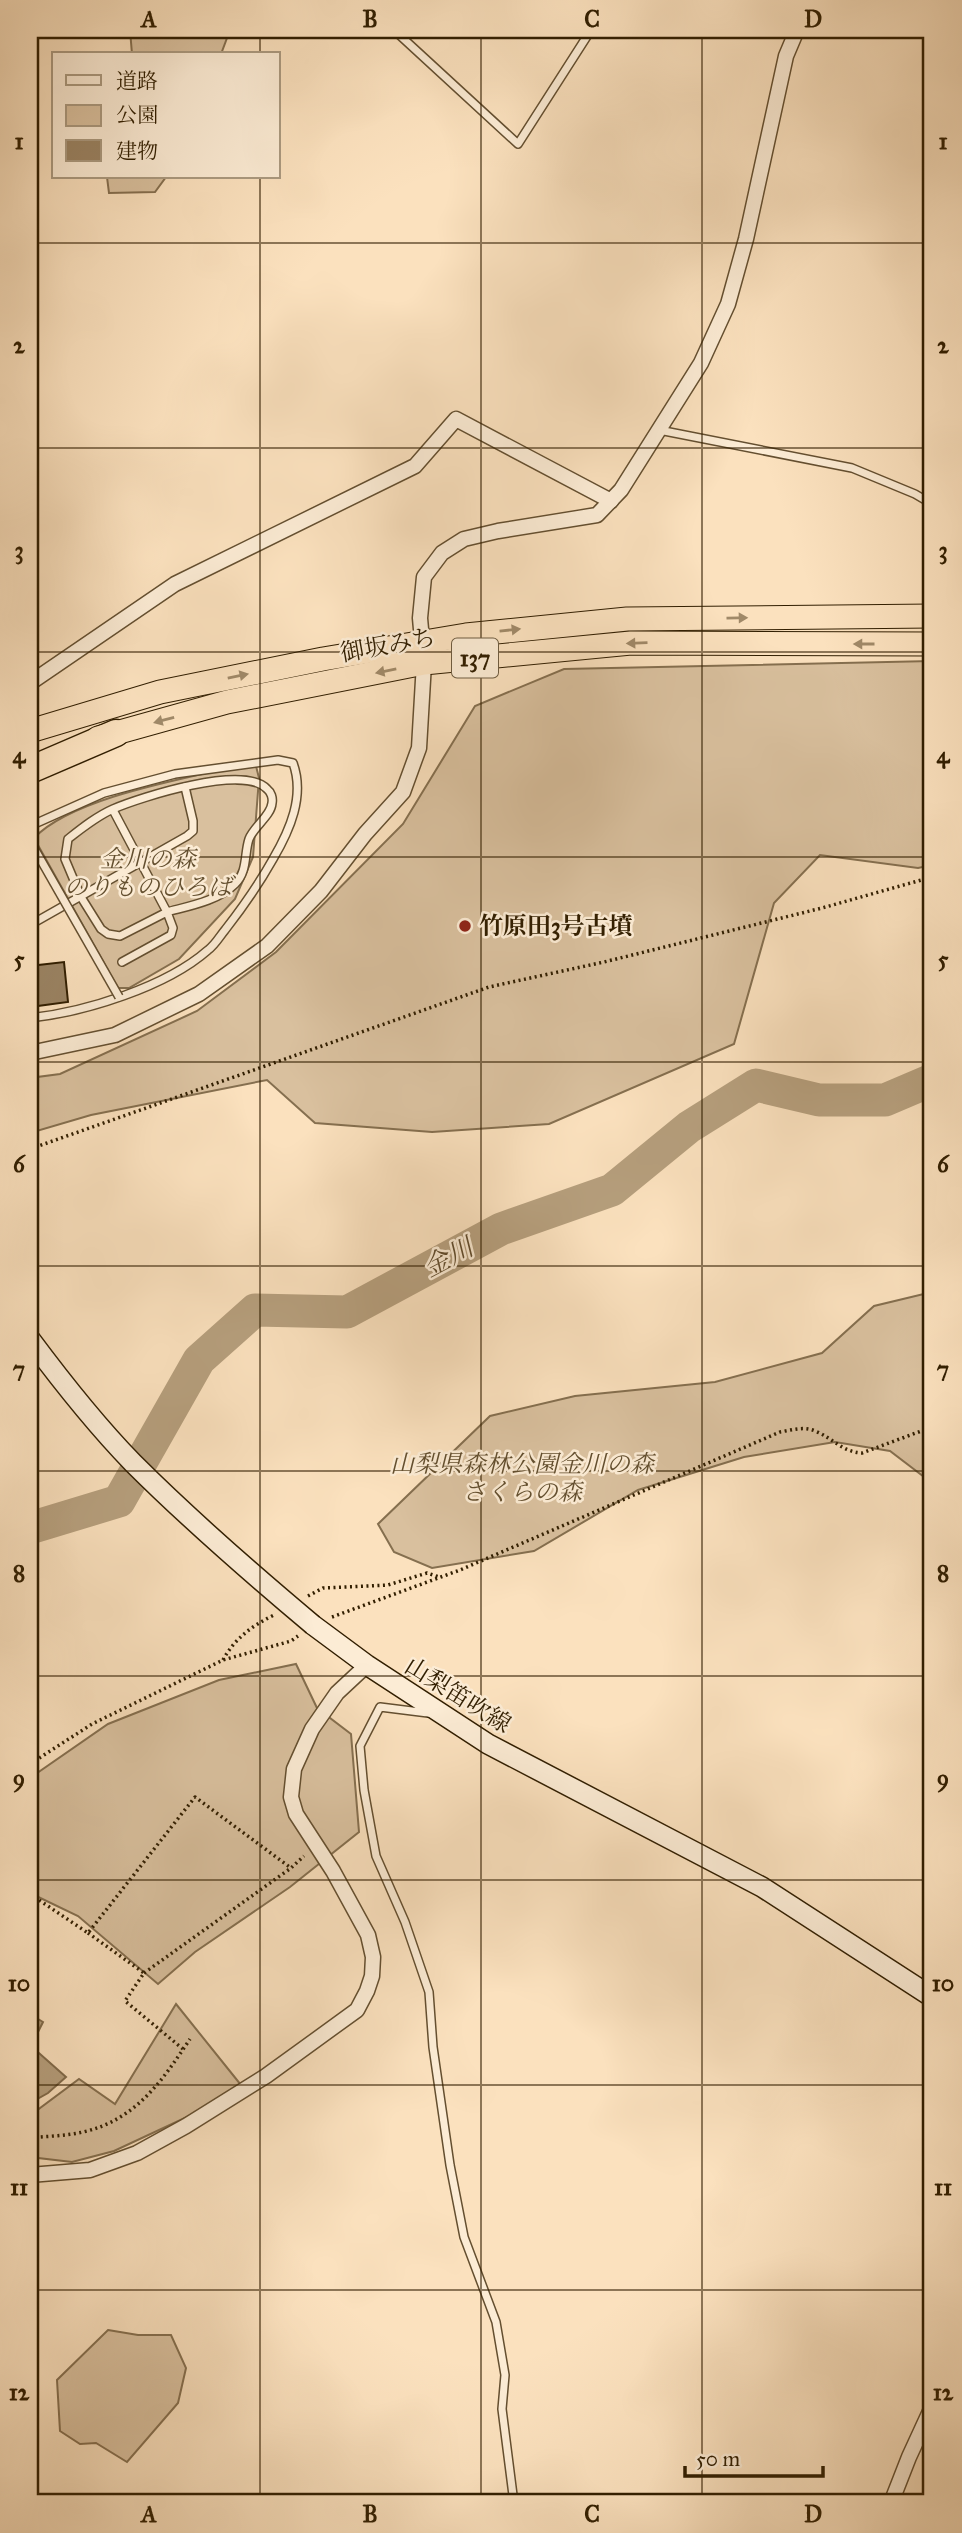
<svg xmlns="http://www.w3.org/2000/svg" width="962" height="2533" font-family="'IM FELL Great Primer','Noto Serif JP',serif">
	<rect width="100%" height="100%" fill="#fbe1be"/>
	<filter id="stains"><feTurbulence type="fractalNoise" baseFrequency=".00286" numOctaves="4"/><feColorMatrix values="0 0 0 0 .2 0 0 0 0 .09 0 0 0 0 .02 0 0 0 .5 -.17"/></filter>
	<radialGradient id="worn" r=".72"><stop offset=".6" stop-color="#630" stop-opacity="0"/><stop offset="1" stop-color="#630" stop-opacity=".3"/></radialGradient>
	<g fill="#d9c09e" stroke="#856f4f" stroke-width="2">
		<polygon points="130,30 230,30 221,54 132,54"/>
		<polygon points="107,177 166,177 155,192 109,193"/>
		<polygon points="932,661 932,865 918,868 820,855 774,903 734,1044 549,1124 432,1132 315,1123 267,1080 91,1115 30,1133 30,1078 60,1074 197,1011 276,952 403,824 475,706 564,669"/>
		<path d="M255,762l4,16 -6,79 -18,42 -56,60 -50,29h-11l-84,-150c41,-43 161,-61 221,-76z"/>
		<polygon points="932,1292 932,1483 890,1451 835,1442 744,1457 638,1490 534,1551 432,1568 394,1552 378,1524 490,1416 575,1396 715,1382 822,1353 874,1306"/>
		<polygon points="296,1664 317,1708 351,1734 359,1832 290,1887 195,1952 158,1984 78,1916 30,1893 30,1778 108,1724 219,1680"/>
		<polygon points="176,2004 245,2090 114,2151 72,2162 30,2157 30,2112 36,2111 79,2079 115,2104"/>
		<polygon points="108,2330 138,2335 171,2335 186,2368 178,2403 127,2462 96,2443 80,2444 60,2431 57,2380"/>
	</g>
	<polygon fill="#b69f7d" stroke="#816b4b" stroke-width="2" points="30,2014 43,2022 31,2046 66,2077 48,2093 30,2103"/>
	<g fill="none" stroke-linecap="round" stroke-linejoin="round">
		<polyline stroke="#b69f7d" stroke-width="33" points="30,1528 119,1501 199,1360 255,1310 347,1312 501,1229 612,1190 689,1127 756,1085 819,1100 885,1100 932,1080"/>
	</g>
	<polygon fill="#9a8363" stroke="#311e00" stroke-width="2" points="64,962 68,1002 30,1007 30,966"/>
	<g fill="none" stroke-linecap="round" stroke-linejoin="round">
		<g stroke="#644f30" stroke-width="10">
			<g id="service">
				<polyline points="394,30 518,144 591,30"/>
				<polyline points="659,430 852,468 915,494 932,504"/>
				<path d="M113,810l54,102 -47,24 -12,-2 -7,-5 -20,-32 -16,-38 3,-20c14,-11 29,-23 45,-30 28,-12 131,-45 154,-20 4,3 6,9 5,14 -1,13 -18,23 -23,36 -5,15 -1,32 -14,45 -17,17 -46,22 -68,28l6,16 -2,7 -49,27"/>
				<path d="M30,826l74,-33 71,-19 103,-14 15,3c12,33 -3,67 -20,96 -14,25 -30,48 -48,71 -5,6 -10,15 -17,20 -42,37 -123,62 -178,68"/>
				<polyline points="30,925 187,836 193,831 193,821 185,787"/>
				<polyline points="428,1713 380,1707 360,1746 364,1790 376,1856 405,1922 429,1992 433,2047 450,2165 464,2237 496,2322 505,2375 502,2409 514,2503"/>
			</g>
		</g>
		<g stroke="#644f30" stroke-width="17">
			<g id="minor">
				<polyline points="30,683 175,584 415,466 456,419 611,501"/>
				<polyline points="30,1053 115,1035 199,994 267,946 321,891 365,834 403,792 419,748 424,663 420,618 424,577 442,553 464,539 498,531 597,515 621,490 701,363 728,304 746,239 786,56 797,30"/>
				<polyline points="30,2175 90,2170 137,2153 186,2126 266,2076 357,2010 367,1991 372,1976 373,1957 368,1935 333,1871 296,1814 291,1797 294,1769 312,1729 337,1693 367,1665"/>
				<polyline points="891,2503 909,2457 932,2407"/>
			</g>
		</g>
		<g stroke="#311e00" stroke-width="22">
			<polyline id="secondary" points="313,1625 367,1665 488,1744 762,1887 932,1997"/>
		</g>
		<g stroke="#311e00" stroke-width="25">
			<g id="trunk">
				<polyline points="30,731 160,692 323,659 466,635 627,619 932,616"/>
				<polyline points="98,738 227,702 424,663 631,643 932,644"/>
			</g>
		</g>
		<g stroke="#311e00" stroke-width="29">
			<polyline id="motorway" points="30,770 116,733"/>
		</g>
		<g stroke="#311e00" stroke-width="3.5" stroke-dasharray="2 3.5" stroke-linecap="butt">
			<polyline points="30,1149 489,987 604,962 822,908 932,877"/>
			<polyline points="308,1596 323,1588 388,1585 427,1573 439,1577"/>
			<path d="M332,1617l128,-47 320,-138c12,-2 24,-6 35,-1 18,7 27,21 47,22l70,-26"/>
			<path d="M223,1660c12,-22 29,-34 51,-45"/>
			<polyline points="30,1764 92,1724 223,1660 291,1641 298,1636"/>
			<polyline points="30,1894 88,1933 195,1797 291,1868 304,1856"/>
			<polyline points="88,1933 144,1973 125,2001 183,2049"/>
			<polyline points="144,1973 291,1868"/>
			<path d="M30,2138c17,-2 36,-2 53,-6 53,-12 79,-51 107,-93"/>
		</g>
		<use href="#service" stroke="#fcecd5" stroke-width="7"/>
		<use href="#minor" stroke="#fcecd5" stroke-width="14"/>
		<use href="#secondary" stroke="#fcecd5" stroke-width="19"/>
		<use href="#trunk" stroke="#fbe1be" stroke-width="23"/>
		<use href="#motorway" stroke="#fbe1be" stroke-width="26"/>
		<g stroke="#644f30" stroke-width="10" stroke-linecap="butt">
			<polyline id="service-bridge" points="30,841 119,997"/>
		</g>
		<g stroke="#311e00" stroke-width="22" stroke-linecap="butt">
			<path id="secondary-bridge" d="M30,1339c32,43 66,86 103,124 57,57 118,110 180,162"/>
		</g>
		<use href="#service-bridge" stroke="#fcecd5" stroke-width="7"/>
		<use href="#secondary-bridge" stroke="#fcecd5" stroke-width="19"/>
	</g>
	<defs><path id="oneway-solid" d="M-6-.8H1V-3.2L6.5 0L1 3.2V.8H-6Z" transform="scale(1.75)"/></defs>
	<g fill="#a08968">
		<use href="#oneway-solid" transform="translate(737 618) rotate(-1)"/>
		<use href="#oneway-solid" transform="translate(510 630) rotate(-6)"/>
		<use href="#oneway-solid" transform="translate(637 643) rotate(178)"/>
		<use href="#oneway-solid" transform="translate(864 644) rotate(-180)"/>
		<use href="#oneway-solid" transform="translate(386 671) rotate(169)"/>
		<use href="#oneway-solid" transform="translate(238 676) rotate(-12)"/>
		<use href="#oneway-solid" transform="translate(164 720) rotate(165)"/>
	</g>
	<path fill="none" stroke="#311e00" stroke-width="2" stroke-opacity="0.55" d="M260,30v24M481,30v2473M702,30v2473M260,177v2326M30,243h902M30,448h902M30,652h902M30,857h902M30,1062h902M30,1266h902M30,1471h902M30,1676h902M30,1880h902M30,2085h902M30,2290h902"/>
	<circle fill="#8f2418" stroke="#fcecd5" stroke-width="2.5" cx="465" cy="926" r="7"/>
	<g text-anchor="middle" dominant-baseline="central" stroke-width="5" stroke-linejoin="round" paint-order="stroke">
		<rect fill="#fcecd5" stroke="#6e5c40" stroke-width="2" x="452" y="638.5" width="46" height="39" rx="5"/>
		<g font-size="23" font-weight="bold" fill="#311e00">
			<text x="475" y="658">137</text>
		</g>
		<g font-size="24" fill="#311e00" stroke="#fcecd5">
			<text transform="translate(388 645) rotate(-10)">御坂みち</text>
			<text transform="translate(458 1695) rotate(32)">山梨笛吹線</text>
		</g>
		<g font-size="24" font-style="italic" fill="#634f2f" stroke="#fcecd5">
			<text x="148" y="859">金川の森<tspan x="148" dy="28">のりものひろば</tspan></text>
			<text x="522" y="1464">山梨県森林公園金川の森<tspan x="522" dy="28">さくらの森</tspan></text>
		</g>
		<g font-size="24" font-weight="bold" fill="#311e00" stroke="#fcecd5" text-anchor="start">
			<text x="479" y="926">竹原田3号古墳</text>
		</g>
		<g font-size="26" font-style="italic" fill="#604b2c" stroke="#fcecd5">
			<text transform="translate(448 1257) rotate(-28)">金川</text>
		</g>
	</g>
	<rect width="962" height="2533" fill="none" stroke="#fbe1be" stroke-width="77"/>
	<rect x="52" y="52" width="228" height="126" fill="#fcecd5" stroke="#ab9a80" stroke-width="2"/>
	<rect x="66" y="75" width="35" height="10" fill="#fcecd5" stroke="#ab9a80" stroke-width="2"/>
	<text x="116" y="88" font-size="21" fill="#311e00">道路</text>
	<rect x="66" y="105" width="35" height="21" fill="#d9c09e" stroke="#ab9a80" stroke-width="2"/>
	<text x="116" y="122" font-size="21" fill="#311e00">公園</text>
	<rect x="66" y="140" width="35" height="21" fill="#9a8363" stroke="#ab9a80" stroke-width="2"/>
	<text x="116" y="158" font-size="21" fill="#311e00">建物</text>
	<path d="M685 2466v10h138v-10" fill="none" stroke="#311e00" stroke-width="3.5"/>
	<text x="696" y="2466" font-size="21" fill="#311e00" stroke="#fcecd5" stroke-width="5" paint-order="stroke">50 m</text>
	<rect x="38" y="38" width="885" height="2456" fill="none" stroke="#311e00" stroke-width="2.5"/>
	<g font-size="23" text-anchor="middle" font-weight="bold" fill="#311e00">
		<text x="149" y="27">A</text>
		<text x="370" y="27">B</text>
		<text x="592" y="27">C</text>
		<text x="813" y="27">D</text>
		<text x="19" y="149">1</text>
		<text x="943" y="149">1</text>
		<text x="19" y="353">2</text>
		<text x="943" y="353">2</text>
		<text x="19" y="558">3</text>
		<text x="943" y="558">3</text>
		<text x="19" y="763">4</text>
		<text x="943" y="763">4</text>
		<text x="19" y="967">5</text>
		<text x="943" y="967">5</text>
		<text x="19" y="1172">6</text>
		<text x="943" y="1172">6</text>
		<text x="19" y="1377">7</text>
		<text x="943" y="1377">7</text>
		<text x="19" y="1581">8</text>
		<text x="943" y="1581">8</text>
		<text x="19" y="1786">9</text>
		<text x="943" y="1786">9</text>
		<text x="19" y="1991">10</text>
		<text x="943" y="1991">10</text>
		<text x="19" y="2195">11</text>
		<text x="943" y="2195">11</text>
		<text x="19" y="2400">12</text>
		<text x="943" y="2400">12</text>
		<text x="149" y="2522">A</text>
		<text x="370" y="2522">B</text>
		<text x="592" y="2522">C</text>
		<text x="813" y="2522">D</text>
	</g>
	<rect width="100%" height="100%" filter="url(#stains)"/>
	<rect width="100%" height="100%" fill="url(#worn)"/>
</svg>
